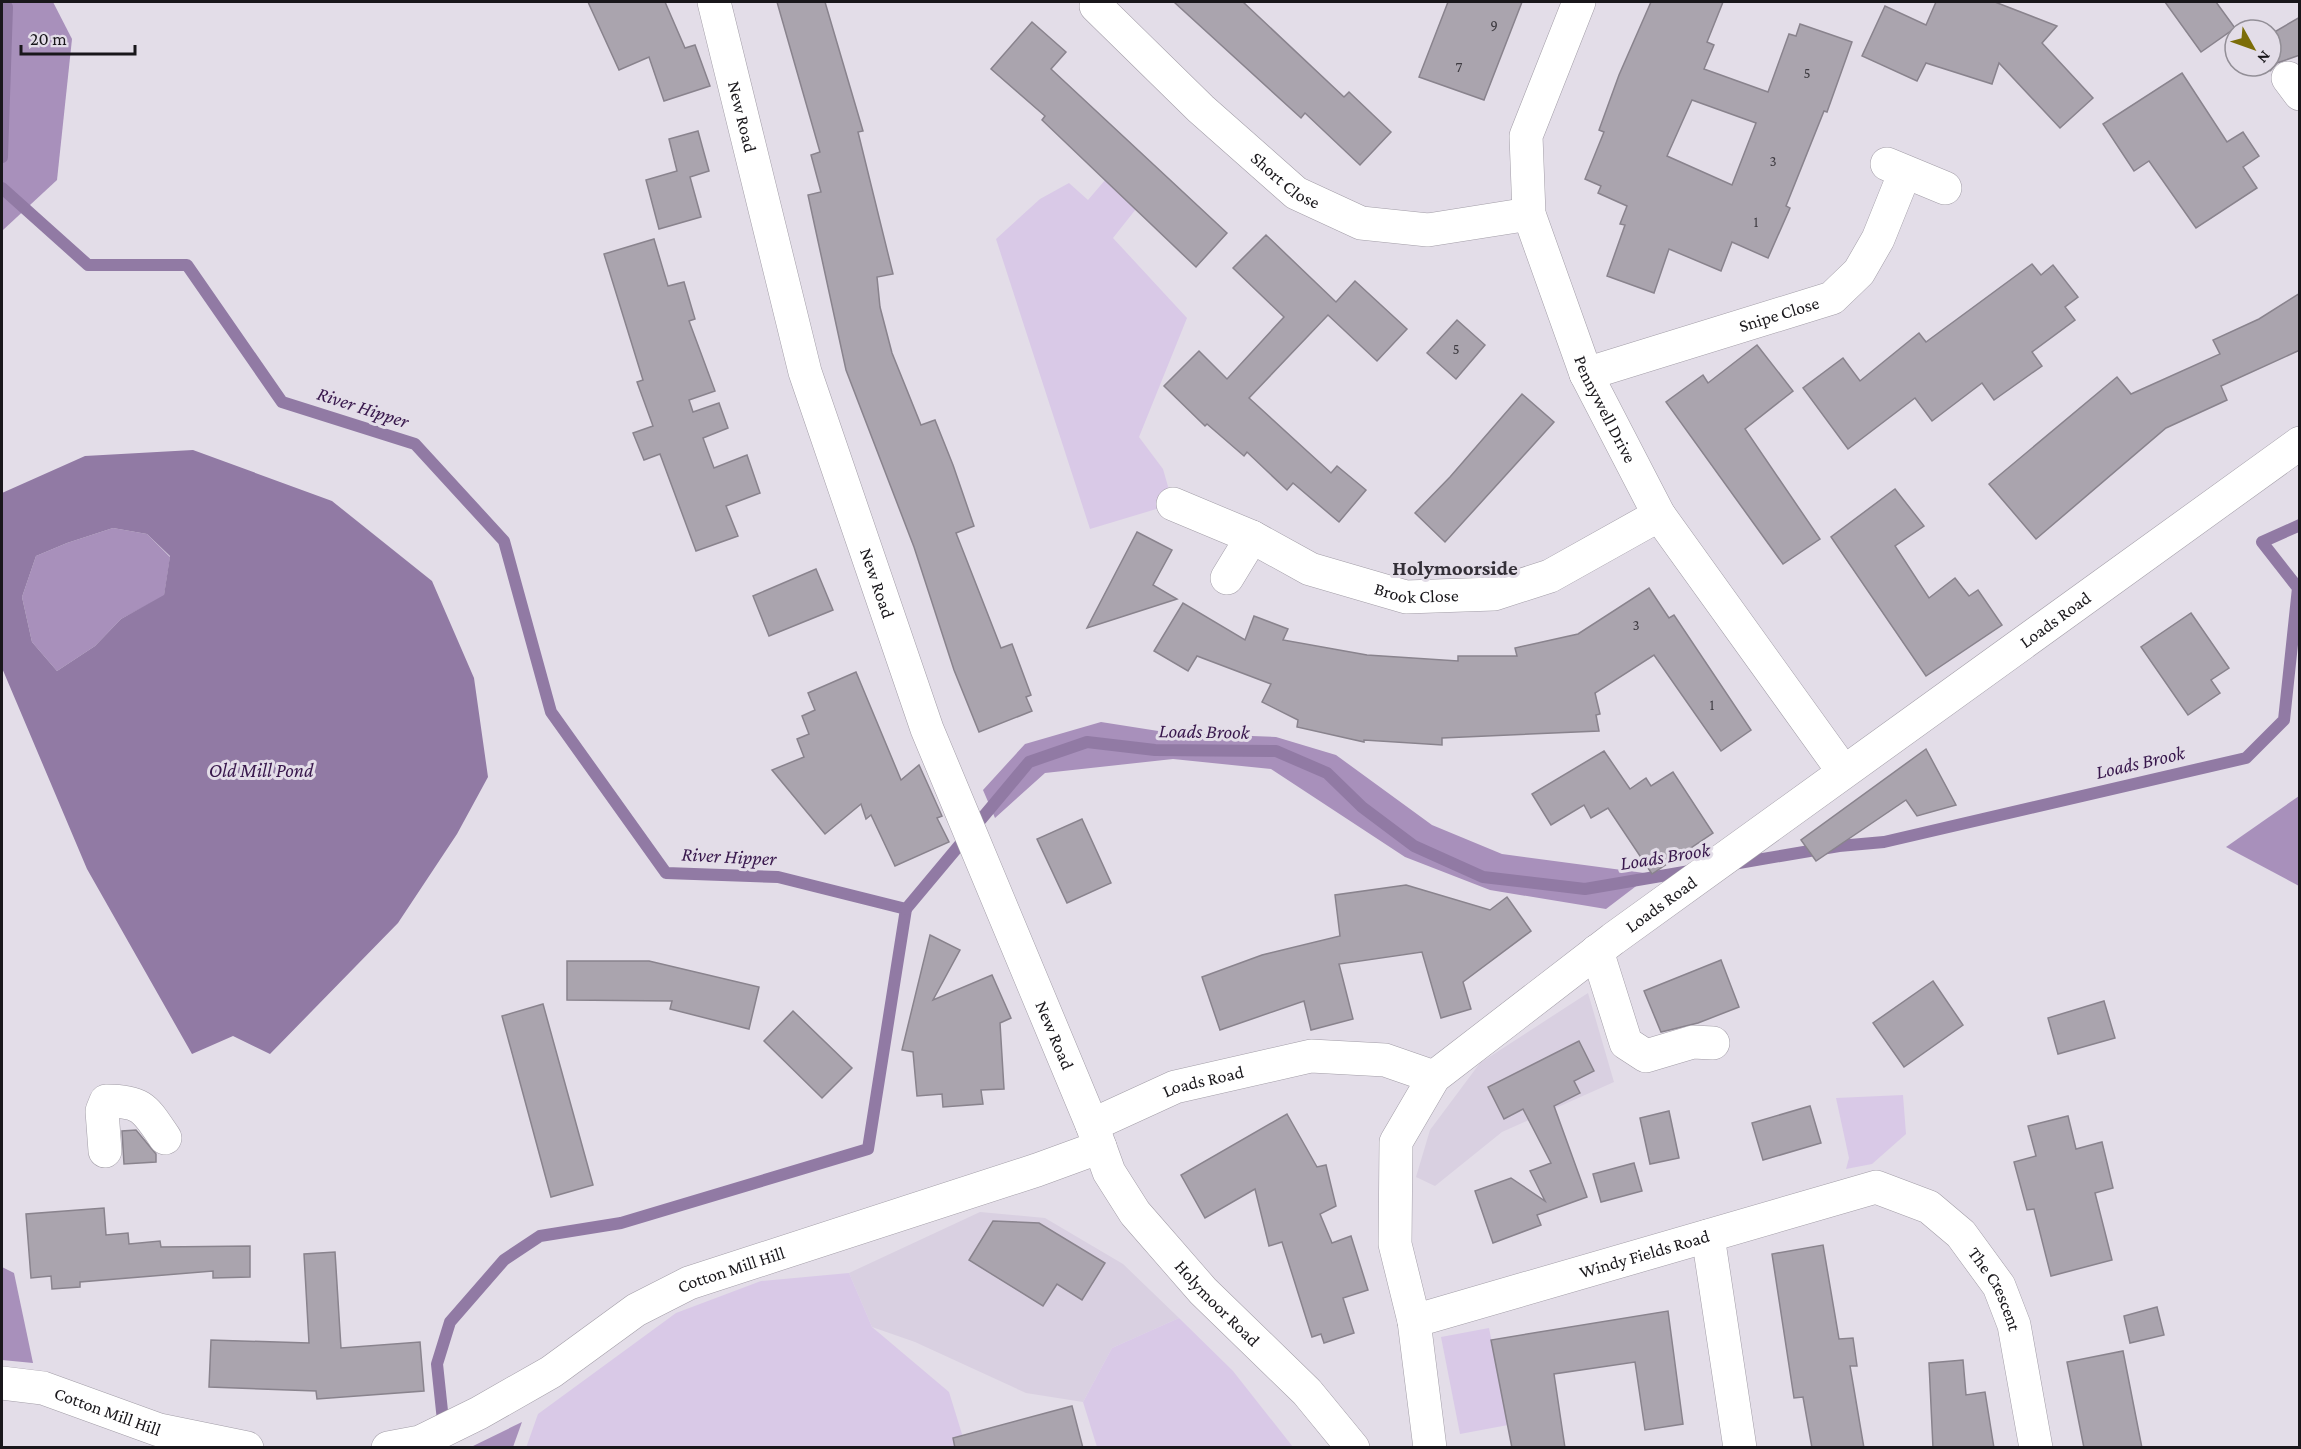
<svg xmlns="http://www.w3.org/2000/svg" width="2301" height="1449" font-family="'Crimson Pro',serif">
	<rect width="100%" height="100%" fill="#e3dde8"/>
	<g fill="#d9d0e1">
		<polygon points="1588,993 1614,1082 1502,1132 1435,1186 1416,1177 1430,1130 1480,1063"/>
		<polygon points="980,1212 1045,1218 1123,1264 1179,1318 1112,1348 1083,1402 1026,1393 915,1342 872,1327 849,1273"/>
	</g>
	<g fill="#d9c9e7">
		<polygon points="1106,179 1136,209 1113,238 1187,318 1139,437 1163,469 1173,504 1090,529 996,239 1040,199 1069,183 1088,200"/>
		<polygon points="1903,1095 1906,1134 1872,1164 1846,1169 1849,1158 1836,1098"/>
		<polygon points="849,1273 872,1327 949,1392 966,1447 526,1448 538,1414 676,1313 761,1281"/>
		<polygon points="1179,1318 1233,1371 1293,1447 1097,1447 1083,1402 1112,1348"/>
		<polygon points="1489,1328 1508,1425 1460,1434 1441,1337"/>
	</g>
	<g fill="#a890bb">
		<polygon points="2,2 53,2 72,39 57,180 3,230"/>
		<polygon points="113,528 147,534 170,557 164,596 121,619 95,646 57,671 32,642 22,597 36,556 67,543"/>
		<polygon points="1101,722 1171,733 1276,737 1336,755 1432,825 1502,854 1652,874 1606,909 1490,890 1405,857 1271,769 1173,759 1045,773 995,818 983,790 1025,744"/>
		<polygon points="2299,796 2299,886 2226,847"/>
		<polygon points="2,1267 14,1273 33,1363 2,1360"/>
		<polygon points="522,1422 513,1447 471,1447"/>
	</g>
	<path fill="#917aa4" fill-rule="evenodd" d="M193,450l139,51 100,80 42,97 14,99 -31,57 -59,89 -128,131 -37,-18 -41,18 -105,-185 -85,-201v-175l83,-37zM113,528l34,6 23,22 -6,39 -43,24 -26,27 -38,25 -25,-29 -10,-45 14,-41 31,-13z"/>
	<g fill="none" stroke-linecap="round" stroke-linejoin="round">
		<g stroke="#917aa4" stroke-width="12">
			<polyline points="2,157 7,7 3,2"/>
			<polyline points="2,188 88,265 187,265 282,402 415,444 504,541 551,712 666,873 778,877 906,909 868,1149 621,1223 540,1236 504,1260 450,1322 437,1364 444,1430"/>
			<polyline points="1733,864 1839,846 1884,842 2246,758 2284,720 2298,588 2262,542 2300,525"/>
			<polyline points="906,909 1029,762 1087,742 1155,750 1276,751 1327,773 1362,807 1414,846 1483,877 1585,889 1690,871"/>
		</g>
	</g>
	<g fill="#aaa4ae" stroke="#89838d" stroke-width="1.5" fill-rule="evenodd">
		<polygon points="588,2 665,2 685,48 695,45 710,86 664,101 649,57 619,70"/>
		<polygon points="777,2 825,2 863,131 858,132 893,274 877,277 880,307 892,353 921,425 935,420 953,465 974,526 956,533 1001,648 1012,644 1031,695 1026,697 1032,711 979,732 954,670 914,547 846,370 808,195 821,192 811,155 820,152"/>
		<polygon points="1174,2 1243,2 1344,97 1349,92 1391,132 1360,165 1305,113 1301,118"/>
		<polygon points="1448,2 1522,2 1484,100 1419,77"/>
		<path d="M1651,2h72l-16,40 7,3 -10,24 64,23 21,-58 7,2 4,-12 52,18 -25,70 -3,-1 -38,95 4,2 -22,50 -36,-16 -11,29 -52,-22 -15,44 -47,-17 18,-51 -5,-1 7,-18 -29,-13 3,-7 -16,-7 19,-47 -5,-2 20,-55zM1692,100l64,23 -24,62 -65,-29z"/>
		<polygon points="1936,2 1995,2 2057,26 2042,43 2093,98 2060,128 1999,63 1992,84 1926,63 1917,81 1862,56 1885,6 1926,25"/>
		<polygon points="2165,2 2216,2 2235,28 2201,52"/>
		<polygon points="2300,17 2300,55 2277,63 2271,70 2271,34"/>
		<polygon points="1032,22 1066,52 1051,69 1227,233 1196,267 1042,120 1045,116 991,69"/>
		<polygon points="2182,73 2227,142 2243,132 2259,156 2243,167 2257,188 2196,228 2149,161 2134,171 2103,124"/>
		<polygon points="698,131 709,171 690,177 701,217 659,229 646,180 677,171 669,139"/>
		<polygon points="1266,235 1336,302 1355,281 1407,329 1377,361 1328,315 1249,398 1331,473 1337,466 1366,490 1339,522 1293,483 1287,490 1247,452 1244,456 1207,424 1205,426 1164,386 1199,351 1227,379 1284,317 1233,268"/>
		<polygon points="654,239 668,286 684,282 695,319 689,321 715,391 689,400 693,412 719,403 728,428 703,438 714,468 747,455 760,493 726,506 738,536 696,551 660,454 644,460 633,433 653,426 637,382 643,380 604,254"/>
		<polygon points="2032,264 2041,275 2053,265 2078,297 2065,307 2075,320 2032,352 2042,366 1994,400 1982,383 1932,421 1915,398 1848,449 1803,388 1843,358 1860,381 1919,333 1926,342"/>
		<polygon points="2300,293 2300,350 2221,386 2227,400 2166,428 2036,539 1989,484 2117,377 2131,394 2220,354 2213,340 2259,319"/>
		<polygon points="1457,320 1485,345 1456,379 1427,353"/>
		<polygon points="1757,345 1793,391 1745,429 1820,539 1783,564 1666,402 1703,375 1708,383"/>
		<polygon points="1522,394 1554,422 1445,542 1415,513 1450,477"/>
		<polygon points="1895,489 1924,526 1895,546 1929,598 1955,578 1969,596 1978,590 2002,625 1926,676 1831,537"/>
		<polygon points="1137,532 1172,550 1153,585 1177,599 1087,628"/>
		<polygon points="816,569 833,610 769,636 753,596"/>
		<polygon points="1649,588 1669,618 1674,615 1751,730 1721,751 1654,655 1595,693 1600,714 1596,715 1599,731 1442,738 1442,745 1364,740 1364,742 1297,727 1298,720 1262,702 1271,684 1197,656 1188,671 1154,651 1183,603 1245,640 1254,616 1288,629 1283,640 1367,655 1458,661 1458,656 1517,656 1515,648 1578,634"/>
		<polygon points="2191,613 2229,668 2211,680 2220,693 2188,715 2141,647"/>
		<polygon points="856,672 901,780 919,765 942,816 937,818 949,842 895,866 871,815 866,819 861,804 825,834 772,770 804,757 797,739 809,734 802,716 815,710 808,693"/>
		<polygon points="1926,749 1956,805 1917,816 1906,800 1816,861 1801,840"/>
		<polygon points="1604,751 1630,789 1646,778 1651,786 1673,772 1713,833 1652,874 1608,808 1591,818 1584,805 1551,825 1532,794"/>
		<polygon points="1082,819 1111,883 1067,903 1037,839"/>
		<polygon points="1406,885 1490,910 1507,897 1531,931 1463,982 1471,1009 1441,1018 1422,952 1339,964 1353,1019 1311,1030 1304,1001 1220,1030 1202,977 1262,955 1340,936 1335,895"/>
		<polygon points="930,935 960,950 933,1000 992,975 1011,1018 1000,1023 1004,1089 981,1090 983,1104 943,1107 942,1094 917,1096 913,1052 902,1050"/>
		<polygon points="1721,960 1739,1007 1698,1023 1661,1032 1644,991"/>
		<polygon points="567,961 649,961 759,987 749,1029 670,1009 672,1001 567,1000"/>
		<polygon points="1933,981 1963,1025 1904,1067 1873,1023"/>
		<polygon points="2104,1001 2115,1038 2058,1054 2048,1018"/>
		<polygon points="543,1004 593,1185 551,1197 502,1016"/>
		<polygon points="793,1011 852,1068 822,1098 764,1041"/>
		<polygon points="1579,1041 1594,1071 1574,1081 1580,1093 1554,1106 1587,1197 1537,1215 1541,1225 1493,1243 1475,1191 1511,1178 1545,1201 1530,1171 1551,1163 1523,1109 1504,1119 1488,1087"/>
		<polygon points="1810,1106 1821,1143 1763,1160 1752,1123"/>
		<polygon points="1669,1111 1679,1158 1650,1164 1640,1118"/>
		<polygon points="1287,1114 1317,1167 1326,1165 1336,1206 1320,1214 1332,1243 1351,1236 1368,1290 1343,1298 1354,1333 1324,1343 1321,1334 1312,1337 1282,1242 1269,1246 1255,1189 1205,1218 1181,1175"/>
		<polygon points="2068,1116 2076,1149 2102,1142 2113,1188 2095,1193 2112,1260 2051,1276 2034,1209 2027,1210 2014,1162 2036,1156 2028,1126"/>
		<polygon points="136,1130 156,1154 156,1162 124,1164 122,1131"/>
		<polygon points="1634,1163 1642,1191 1601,1202 1593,1174"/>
		<polygon points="104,1208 106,1235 128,1233 129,1244 160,1241 161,1247 250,1246 250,1277 213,1278 213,1271 80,1282 80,1287 52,1289 51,1276 31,1278 26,1214"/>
		<polygon points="993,1221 1039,1223 1105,1263 1082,1300 1057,1284 1043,1306 969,1260"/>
		<polygon points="1823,1245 1839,1339 1853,1338 1857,1366 1850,1366 1864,1448 1812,1448 1803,1397 1794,1398 1772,1254"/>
		<polygon points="335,1252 341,1348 420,1342 424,1391 317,1399 316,1391 209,1387 211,1340 309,1343 304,1254"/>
		<polygon points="2157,1307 2164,1335 2130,1343 2124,1316"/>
		<polygon points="1668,1311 1683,1424 1645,1430 1635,1362 1554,1374 1565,1448 1512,1448 1491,1340"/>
		<polygon points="2123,1351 2142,1448 2084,1448 2067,1362"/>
		<polygon points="1963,1360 1966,1395 1985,1392 1994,1448 1933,1448 1929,1363"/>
		<polygon points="1072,1406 1083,1448 955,1448 953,1438"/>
	</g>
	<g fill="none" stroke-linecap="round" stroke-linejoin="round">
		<g stroke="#a29da7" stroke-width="34">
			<g id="minor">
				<path id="s1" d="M714,2l91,370 122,357 165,396 17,47 26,41 68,78 104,101 46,56"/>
				<path id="s2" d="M1579,2l-53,134 3,78 57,160 73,141 184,256"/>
				<path id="s3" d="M1096,6l105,103 95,84 65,30 67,7 101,-16"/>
				<polyline points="2288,78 2300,94"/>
				<polyline points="1887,164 1945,188"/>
				<path id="s4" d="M1586,374l246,-76 27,-26 19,-33 27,-67"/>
				<path id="s5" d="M1173,504l79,33 58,32 96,28 88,-3 56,-18 109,-61"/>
				<polyline points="1227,578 1252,537"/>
				<polyline points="1597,951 1626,1043 1646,1056 1693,1042 1713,1043"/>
				<path id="s6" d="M1092,1125l83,-38 136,-31 74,4 49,17"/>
				<path d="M105,1151l-3,-40 4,-10c37,0 39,8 59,37"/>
				<polyline points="1708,1236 1740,1448"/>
				<path id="s7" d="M1414,1321l462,-134 53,20 32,27 38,52 15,39 22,123"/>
				<path id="s8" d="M2,1383l41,5 116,42 88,18"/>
				<path id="s9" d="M388,1448l32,-6 59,-29 72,-41 85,-62 53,-27 348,-113 63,-23"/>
				<path id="s10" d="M1430,1448l-16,-127 -19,-77 1,-102 38,-65 179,-138 687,-496"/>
			</g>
		</g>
		<use href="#minor" stroke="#fff" stroke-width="33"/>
	</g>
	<g text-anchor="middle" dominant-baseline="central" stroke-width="6" stroke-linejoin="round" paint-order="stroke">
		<g font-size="15" fill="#3d3a40">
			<text x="1494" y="25">9</text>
			<text x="1459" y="67">7</text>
			<text x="1807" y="73">5</text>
			<text x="1773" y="161">3</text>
			<text x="1756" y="222">1</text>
			<text x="1456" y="349">5</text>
			<text x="1636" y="625">3</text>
			<text x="1712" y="705">1</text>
		</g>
		<g font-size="18" fill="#19171b" stroke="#e3dde8">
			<text stroke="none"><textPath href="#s1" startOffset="118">New Road</textPath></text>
			<text stroke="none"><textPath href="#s3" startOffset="258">Short Close</textPath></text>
			<text stroke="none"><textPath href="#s4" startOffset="202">Snipe Close</textPath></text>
			<text stroke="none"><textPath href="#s2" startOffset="432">Pennywell Drive</textPath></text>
			<text stroke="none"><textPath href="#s1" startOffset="604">New Road</textPath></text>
			<text stroke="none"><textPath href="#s5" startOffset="262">Brook Close</textPath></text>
			<text stroke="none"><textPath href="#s10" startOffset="1156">Loads Road</textPath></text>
			<text stroke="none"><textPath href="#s10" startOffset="670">Loads Road</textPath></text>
			<text stroke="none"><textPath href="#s1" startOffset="1090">New Road</textPath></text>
			<text stroke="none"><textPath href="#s6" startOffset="120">Loads Road</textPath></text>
			<text stroke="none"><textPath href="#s7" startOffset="240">Windy Fields Road</textPath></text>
			<text stroke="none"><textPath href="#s9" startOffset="390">Cotton Mill Hill</textPath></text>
			<text stroke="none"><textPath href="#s7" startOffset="645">The Crescent</textPath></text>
			<text stroke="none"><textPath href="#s1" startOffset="1408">Holymoor Road</textPath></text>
			<text stroke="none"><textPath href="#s8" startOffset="110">Cotton Mill Hill</textPath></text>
		</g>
		<g font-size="20" font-style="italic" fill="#38174c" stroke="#e3dde8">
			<text transform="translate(363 407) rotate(18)">River Hipper</text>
			<text transform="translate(1204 731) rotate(1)">Loads Brook</text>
			<text transform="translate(2140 762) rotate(-13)">Loads Brook</text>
			<text x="261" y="770">Old Mill Pond</text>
			<text transform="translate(729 856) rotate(3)">River Hipper</text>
			<text transform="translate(1665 856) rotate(-9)">Loads Brook</text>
		</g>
		<g font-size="21" font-weight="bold" fill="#332f37" stroke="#e3dde8">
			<text x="1455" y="568">Holymoorside</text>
		</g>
	</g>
	<rect width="2301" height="1449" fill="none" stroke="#19171b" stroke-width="6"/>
	<g transform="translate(2253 48) rotate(130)"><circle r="28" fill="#e3dde8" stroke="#928e96" stroke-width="1.5"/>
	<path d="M0-4.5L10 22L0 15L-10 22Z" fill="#7c6d08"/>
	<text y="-9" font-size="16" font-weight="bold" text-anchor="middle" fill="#19171b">N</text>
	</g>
	<path d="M21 45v9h114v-9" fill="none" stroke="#19171b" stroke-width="3"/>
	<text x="30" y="45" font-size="18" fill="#19171b" stroke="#e3dde8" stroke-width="4.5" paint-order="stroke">20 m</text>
</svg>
